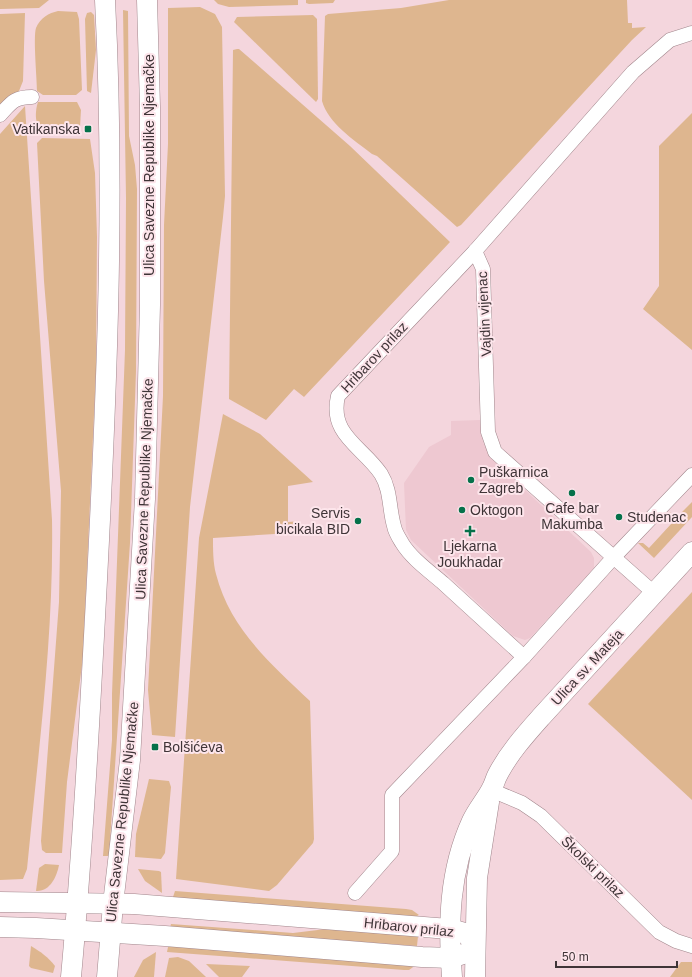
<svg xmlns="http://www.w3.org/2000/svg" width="692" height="977" font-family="Helvetica,sans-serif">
	<rect width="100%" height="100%" fill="#f4d6dd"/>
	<polygon fill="#eec8d1" points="480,420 483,442 491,458 591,552 594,558 594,568 587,576 530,638 525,640 513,636 411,540 406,530 404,483 429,447 451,435 451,421"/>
	<g fill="#deb68f">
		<polygon points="0,0 49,0 39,8 0,9"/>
		<polygon points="214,0 298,0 298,5 229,7 218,4"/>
		<polygon points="306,0 335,0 333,3 309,4 306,3"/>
		<path d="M449,0h178l1,23h4v5l14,-1 -14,13 -171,185 -4,2 -80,-71 -5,-2c-18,-14 -44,-31 -50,-53l3,-85 3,-2 73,-6z"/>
		<polygon points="200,7 215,14 222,27 225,196 223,217 190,507 175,737 152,735 148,690 163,396 164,225 168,144 168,8"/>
		<polygon points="123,10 128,11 129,136 135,165 137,189 136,371 130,543 109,856 103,856 112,740 112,694 125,350 126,198"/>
		<path d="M58,11l19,1 2,7 3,71 -6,5h-33l-6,-4c0,-12 -4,-54 -1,-63 4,-10 13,-15 22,-17z"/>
		<polygon points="91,12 94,15 96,50 91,93 87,91 85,19 87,13"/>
		<polygon points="25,13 23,81 19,91 0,111 0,14"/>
		<polygon points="313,15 317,19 318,99 316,102 234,22 237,17"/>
		<polygon points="237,49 239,49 350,146 450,242 304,397 294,389 266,420 229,399 233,50"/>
		<path d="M38,102h39l4,8 -1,17 -8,4 -29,-1c-9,-4 -8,-19 -5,-28z"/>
		<path d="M25,106l27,414c2,117 -14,233 -25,349l-4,10 -23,1v-746z"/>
		<polygon points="692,113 692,350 643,309 659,286 659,146"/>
		<polygon points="42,138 90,139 95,173 97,237 96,371 83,657 67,782 62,853 46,853 42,850 41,841 59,602 61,491 44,281 37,143"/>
		<path d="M223,414l37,20 53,48 -25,4v36l12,-1 -3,9 -6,3 -78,5c0,11 0,25 3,36 14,55 55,90 94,127l4,138 -1,4 -36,42 -8,6 -93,-12 23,-341z"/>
		<polygon points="692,502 692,517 654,558 638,543 643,543 649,548 672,523 665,516 666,512 670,512 676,518"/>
		<polygon points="692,592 692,800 588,704"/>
		<polygon points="149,779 169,781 171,787 165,853 161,859 135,857 136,834"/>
		<path d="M45,864l14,1c-2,11 -9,27 -23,26l3,-23z"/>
		<polygon points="138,869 159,871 161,872 162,893 145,881"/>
		<polygon points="175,891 406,909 412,910 419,915 415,917 177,899 173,897"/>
		<polygon points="171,924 293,933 326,929 418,936 417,946 170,928"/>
		<path d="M31,946c10,6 17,11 24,20l-2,7 -22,-5 -2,-2z"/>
		<polygon points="174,946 416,965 409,970 404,970 167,952 168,947"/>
		<polygon points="156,952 154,977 134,977 143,960"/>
		<polygon points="178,957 189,961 206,977 165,977 169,958"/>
		<polygon points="681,962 692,962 692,977 670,977"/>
		<polygon points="206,964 250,966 242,977 219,977"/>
	</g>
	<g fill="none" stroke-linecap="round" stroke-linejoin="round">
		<g stroke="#a1868c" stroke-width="15">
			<g id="street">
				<path d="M0,115c11,-12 14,-18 32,-18"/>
				<polyline points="475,251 483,269 488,432 495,452 654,593"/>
				<path d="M524,657c-27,-25 -54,-49 -81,-74 -14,-12 -32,-25 -41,-40 -3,-5 -7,-11 -8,-17 -5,-17 -3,-36 -13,-52 -19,-28 -52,-39 -43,-78l137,-145 158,-179 37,-32 22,-7"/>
				<polyline points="491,790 522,803 541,816 659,932 676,941 692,946"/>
				<polyline points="355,893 392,851 392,795 524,657 613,558 692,475"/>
			</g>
		</g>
		<g stroke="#a1868c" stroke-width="21">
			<g id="secondary">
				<polyline points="0,902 134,904 449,929 465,933 475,944"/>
				<polyline points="0,927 36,928 165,936 422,957 451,958 463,954"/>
				<path d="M71,977c12,-132 19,-265 26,-397 10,-194 18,-387 8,-580"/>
				<polyline points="107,977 113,904 130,760 145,499 150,305 150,107 147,0"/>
				<path d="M452,977c-4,-54 -3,-106 20,-156 5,-11 13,-20 19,-31 3,-5 4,-10 6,-14 11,-22 28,-41 44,-59l151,-165"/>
				<polyline points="475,977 477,878 489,802"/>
			</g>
		</g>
		<use href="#street" stroke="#fff" stroke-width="14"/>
		<use href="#secondary" stroke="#fff" stroke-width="20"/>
	</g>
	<g fill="#05714a" stroke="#fde5eb" stroke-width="1.5">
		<rect x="84" y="125" width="8" height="8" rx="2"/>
		<circle cx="471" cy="480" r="4"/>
		<circle cx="572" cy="493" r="4"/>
		<circle cx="462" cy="510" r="4"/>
		<circle cx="619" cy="517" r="4"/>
		<circle cx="358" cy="521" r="4"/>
		<path d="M468 525h4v4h4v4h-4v4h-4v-4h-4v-4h4z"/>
		<rect x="151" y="743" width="8" height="8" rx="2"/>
	</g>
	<g text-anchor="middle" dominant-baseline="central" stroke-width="4" stroke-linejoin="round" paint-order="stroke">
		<g font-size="14" fill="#3f3437" stroke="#fde5eb" text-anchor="start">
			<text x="80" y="129" text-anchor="end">Vatikanska</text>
			<text x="479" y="472">Puškarnica<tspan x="479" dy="16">Zagreb</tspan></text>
			<text x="572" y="508" text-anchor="middle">Cafe bar<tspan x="572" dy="16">Makumba</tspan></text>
			<text x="470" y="510">Oktogon</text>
			<text x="350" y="513" text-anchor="end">Servis<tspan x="350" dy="16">bicikala BID</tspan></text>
			<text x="627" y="517">Studenac</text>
			<text x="470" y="546" text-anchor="middle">Ljekarna<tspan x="470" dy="16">Joukhadar</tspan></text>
			<text x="163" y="747">Bolšićeva</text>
		</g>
		<g font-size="14" fill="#3f3437" stroke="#fde5eb">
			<text transform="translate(149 165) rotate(-90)">Ulica Savezne Republike Njemačke</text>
			<text transform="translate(484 314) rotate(-93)">Vajdin vijenac</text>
			<text transform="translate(374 357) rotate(-47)">Hribarov prilaz</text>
			<text transform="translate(144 489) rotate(-88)">Ulica Savezne Republike Njemačke</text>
			<text transform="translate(587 667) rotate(-47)">Ulica sv. Mateja</text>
			<text transform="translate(122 812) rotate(-84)">Ulica Savezne Republike Njemačke</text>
			<text transform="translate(593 867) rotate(44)">Školski prilaz</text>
			<text transform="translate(409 927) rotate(6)">Hribarov prilaz</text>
		</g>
	</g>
	<path d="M556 961v6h121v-6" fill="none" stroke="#3f3437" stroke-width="2"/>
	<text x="562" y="961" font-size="12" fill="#3f3437" stroke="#fde5eb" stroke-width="3" paint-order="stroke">50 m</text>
</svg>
